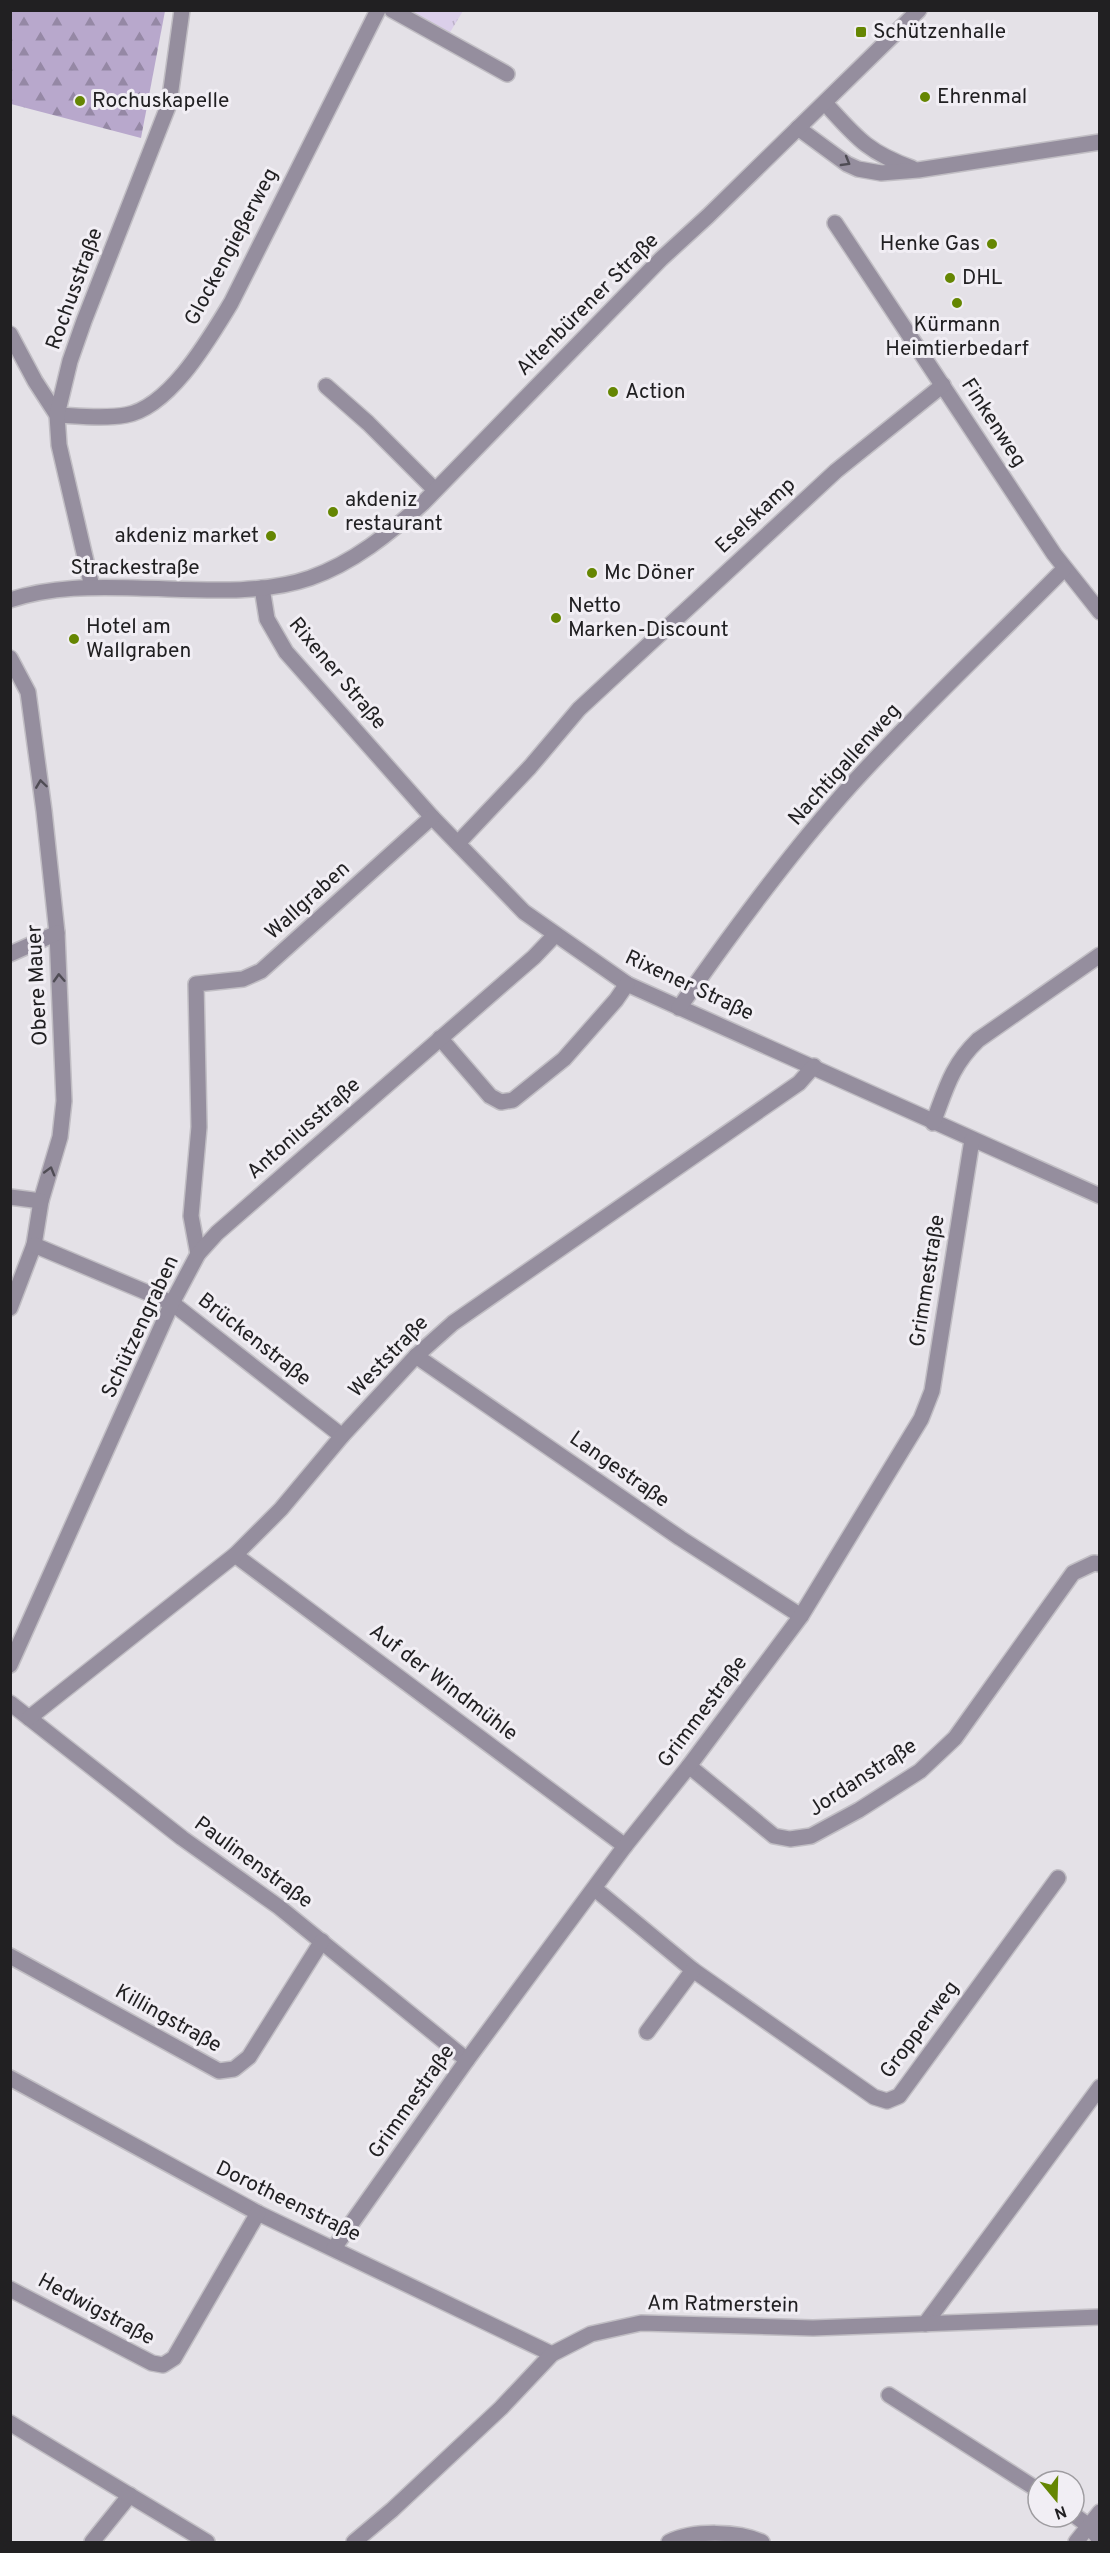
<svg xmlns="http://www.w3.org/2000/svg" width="1110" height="2553" font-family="Overpass,sans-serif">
	<defs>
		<pattern id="grass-tufts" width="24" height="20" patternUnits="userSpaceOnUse" patternTransform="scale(1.5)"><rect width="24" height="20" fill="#dbcfea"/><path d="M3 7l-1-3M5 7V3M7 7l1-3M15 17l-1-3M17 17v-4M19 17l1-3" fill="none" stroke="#bcb1c8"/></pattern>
		<pattern id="forest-firs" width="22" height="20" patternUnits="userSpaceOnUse" patternTransform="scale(1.5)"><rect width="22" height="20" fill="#b8a8cc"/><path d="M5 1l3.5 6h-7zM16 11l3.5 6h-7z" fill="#9588a5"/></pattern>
	</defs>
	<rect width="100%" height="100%" fill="#e4e1e7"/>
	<polygon fill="url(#grass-tufts)" points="407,11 463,11 449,34"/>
	<polygon fill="url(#forest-firs)" points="11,10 165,11 141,138 11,104"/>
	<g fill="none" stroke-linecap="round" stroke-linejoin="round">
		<g stroke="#c1bec4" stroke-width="18">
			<g id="minor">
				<polyline points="392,10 507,74"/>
				<path d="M825,103c31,34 42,49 87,65"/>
				<polyline points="798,128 847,164 858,169 881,173 918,170 1100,142"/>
				<polyline points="835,223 1054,554 1100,612"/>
				<path d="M10,334l25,47 22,34c22,1 47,4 69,0 44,-8 83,-76 105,-112l147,-293"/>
				<polyline points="326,386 368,423 435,490"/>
				<polyline points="92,587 59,445 57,415 70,361 84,321 169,104 182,10"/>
				<polyline points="262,588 267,619 286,652 432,817 524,912 627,984 1100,1196"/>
				<polyline points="10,658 28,692 44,811 57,933 64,1101 60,1137 41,1201 34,1245 10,1308"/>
				<polyline points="458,843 530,767 579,709 836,471 943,385"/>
				<polyline points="10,954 57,933"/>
				<path d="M679,1008c53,-76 110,-154 172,-223 68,-75 142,-144 213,-216"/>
				<polyline points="440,1038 490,1096 501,1102 513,1100 564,1059 616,1000 627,984"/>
				<path d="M933,1123c13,-34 18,-57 45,-83l122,-85"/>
				<polyline points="10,1197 41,1201"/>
				<polyline points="34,1245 172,1303 342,1436"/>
				<polyline points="198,1254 191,1216 199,1127 196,984 243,979 261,971 432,817"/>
				<polyline points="416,1356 680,1538 801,1616"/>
				<polyline points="235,1555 625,1846"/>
				<polyline points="10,1665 172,1303 198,1254 217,1233 534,957 555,935"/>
				<polyline points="10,1703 182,1838 279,1907 467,2060"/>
				<polyline points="29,1718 235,1555 281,1509 342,1436 416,1356 453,1323 799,1083 814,1066"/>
				<polyline points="689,1766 774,1836 790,1839 811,1836 859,1810 920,1771 955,1738 1073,1573 1094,1563 1100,1564"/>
				<polyline points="595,1889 693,1970 874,2097 887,2101 899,2096 1058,1878"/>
				<polyline points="10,1956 219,2071 234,2069 249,2057 322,1941"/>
				<polyline points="647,2032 693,1970"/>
				<polyline points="10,2078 258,2213 552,2354"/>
				<polyline points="334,2248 467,2060 625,1846 689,1766 801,1616 921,1419 932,1391 972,1140"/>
				<polyline points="10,2289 152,2363 163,2365 174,2358 258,2213"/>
				<polyline points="925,2324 1100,2087"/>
				<polyline points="889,2395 1038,2490"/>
				<polyline points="1074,2515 1089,2526 1100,2540"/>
				<polyline points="92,2542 130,2495"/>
				<polyline points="354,2542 392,2510 501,2408 552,2354 591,2334 641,2323 813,2328 1100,2317"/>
				<path d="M669,2542c24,-12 70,-11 93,0"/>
				<polyline points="1076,2542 1100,2512"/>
			</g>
		</g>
		<g stroke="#c1bec4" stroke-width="18">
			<g id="tertiary">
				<path d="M10,600c42,-14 84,-13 127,-12 54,1 121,8 173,-10 43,-15 80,-45 113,-75l238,-244 47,-43 211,-206"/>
				<polyline points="10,2423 207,2542"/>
			</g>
		</g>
		<use href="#minor" stroke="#958e9e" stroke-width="15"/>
		<use href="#tertiary" stroke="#958e9e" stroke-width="15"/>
	</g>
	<defs><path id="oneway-chevron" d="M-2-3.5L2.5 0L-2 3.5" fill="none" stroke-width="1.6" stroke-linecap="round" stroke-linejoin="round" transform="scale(1.5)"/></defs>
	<g stroke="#4f4c54">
		<use href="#oneway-chevron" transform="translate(846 162) rotate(30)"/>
		<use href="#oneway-chevron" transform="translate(41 784) rotate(-98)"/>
		<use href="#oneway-chevron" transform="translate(59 978) rotate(-93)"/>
		<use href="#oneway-chevron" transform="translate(50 1171) rotate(-74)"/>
	</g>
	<g fill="#658602" stroke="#f1eef4" stroke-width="2">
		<rect x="855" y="26" width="12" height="12" rx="3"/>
		<circle cx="925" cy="97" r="6"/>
		<circle cx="80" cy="101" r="6"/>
		<circle cx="992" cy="244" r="6"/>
		<circle cx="950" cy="278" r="6"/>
		<circle cx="957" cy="303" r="6"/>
		<circle cx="613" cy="392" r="6"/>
		<circle cx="333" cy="512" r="6"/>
		<circle cx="271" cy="536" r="6"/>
		<circle cx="592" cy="573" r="6"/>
		<circle cx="556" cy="618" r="6"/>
		<circle cx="74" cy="639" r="6"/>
	</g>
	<g text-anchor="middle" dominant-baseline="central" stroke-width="6" stroke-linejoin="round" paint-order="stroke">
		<g font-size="21" fill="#212022" stroke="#f1eef4" text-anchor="start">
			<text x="873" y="32">Schützenhalle</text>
			<text x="937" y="97">Ehrenmal</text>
			<text x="92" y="101">Rochuskapelle</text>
			<text x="980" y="244" text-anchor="end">Henke Gas</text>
			<text x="962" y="278">DHL</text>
			<text x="957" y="325" text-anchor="middle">Kürmann<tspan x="957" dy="24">Heimtierbedarf</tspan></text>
			<text x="625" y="392">Action</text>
			<text x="345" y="500">akdeniz<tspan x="345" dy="24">restaurant</tspan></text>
			<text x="259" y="536" text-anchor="end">akdeniz market</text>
			<text x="604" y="573">Mc Döner</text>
			<text x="568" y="606">Netto<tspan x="568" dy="24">Marken-Discount</tspan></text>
			<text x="86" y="627">Hotel am<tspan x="86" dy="24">Wallgraben</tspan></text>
		</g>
		<g font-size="21" fill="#212022" stroke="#f1eef4">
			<text transform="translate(232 247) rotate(-62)">Glockengießerweg</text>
			<text transform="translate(75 289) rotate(-70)">Rochusstraße</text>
			<text transform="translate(588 305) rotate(-45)">Altenbürener Straße</text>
			<text transform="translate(993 423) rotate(57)">Finkenweg</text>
			<text transform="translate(756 516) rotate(-43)">Eselskamp</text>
			<text x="135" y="568">Strackestraße</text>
			<text transform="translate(337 674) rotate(50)">Rixener Straße</text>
			<text transform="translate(845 765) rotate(-48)">Nachtigallenweg</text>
			<text transform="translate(308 901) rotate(-42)">Wallgraben</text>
			<text transform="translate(38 985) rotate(-93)">Obere Mauer</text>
			<text transform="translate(689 986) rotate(25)">Rixener Straße</text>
			<text transform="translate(304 1129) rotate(-41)">Antoniusstraße</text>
			<text transform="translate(928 1281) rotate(-81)">Grimmestraße</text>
			<text transform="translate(141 1327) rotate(-65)">Schützengraben</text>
			<text transform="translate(254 1340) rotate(38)">Brückenstraße</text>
			<text transform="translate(389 1357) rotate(-46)">Weststraße</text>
			<text transform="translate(619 1470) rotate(35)">Langestraße</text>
			<text transform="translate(443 1683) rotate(37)">Auf der Windmühle</text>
			<text transform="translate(703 1712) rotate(-53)">Grimmestraße</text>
			<text transform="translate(863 1778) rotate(-33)">Jordanstraße</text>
			<text transform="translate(253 1863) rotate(36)">Paulinenstraße</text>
			<text transform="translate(168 2019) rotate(29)">Killingstraße</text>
			<text transform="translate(920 2030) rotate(-53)">Gropperweg</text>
			<text transform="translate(412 2102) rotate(-55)">Grimmestraße</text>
			<text transform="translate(288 2202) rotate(26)">Dorotheenstraße</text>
			<text transform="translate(723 2305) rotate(1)">Am Ratmerstein</text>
			<text transform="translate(96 2310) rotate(28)">Hedwigstraße</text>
		</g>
	</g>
	<rect width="1110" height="2553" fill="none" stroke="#212022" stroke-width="24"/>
	<g transform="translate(1056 2499) rotate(161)"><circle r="28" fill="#f1eef4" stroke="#9e9ca0" stroke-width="1.5"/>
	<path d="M0-4.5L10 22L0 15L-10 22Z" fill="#658602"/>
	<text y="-9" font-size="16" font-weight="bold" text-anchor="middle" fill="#212022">N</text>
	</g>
</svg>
